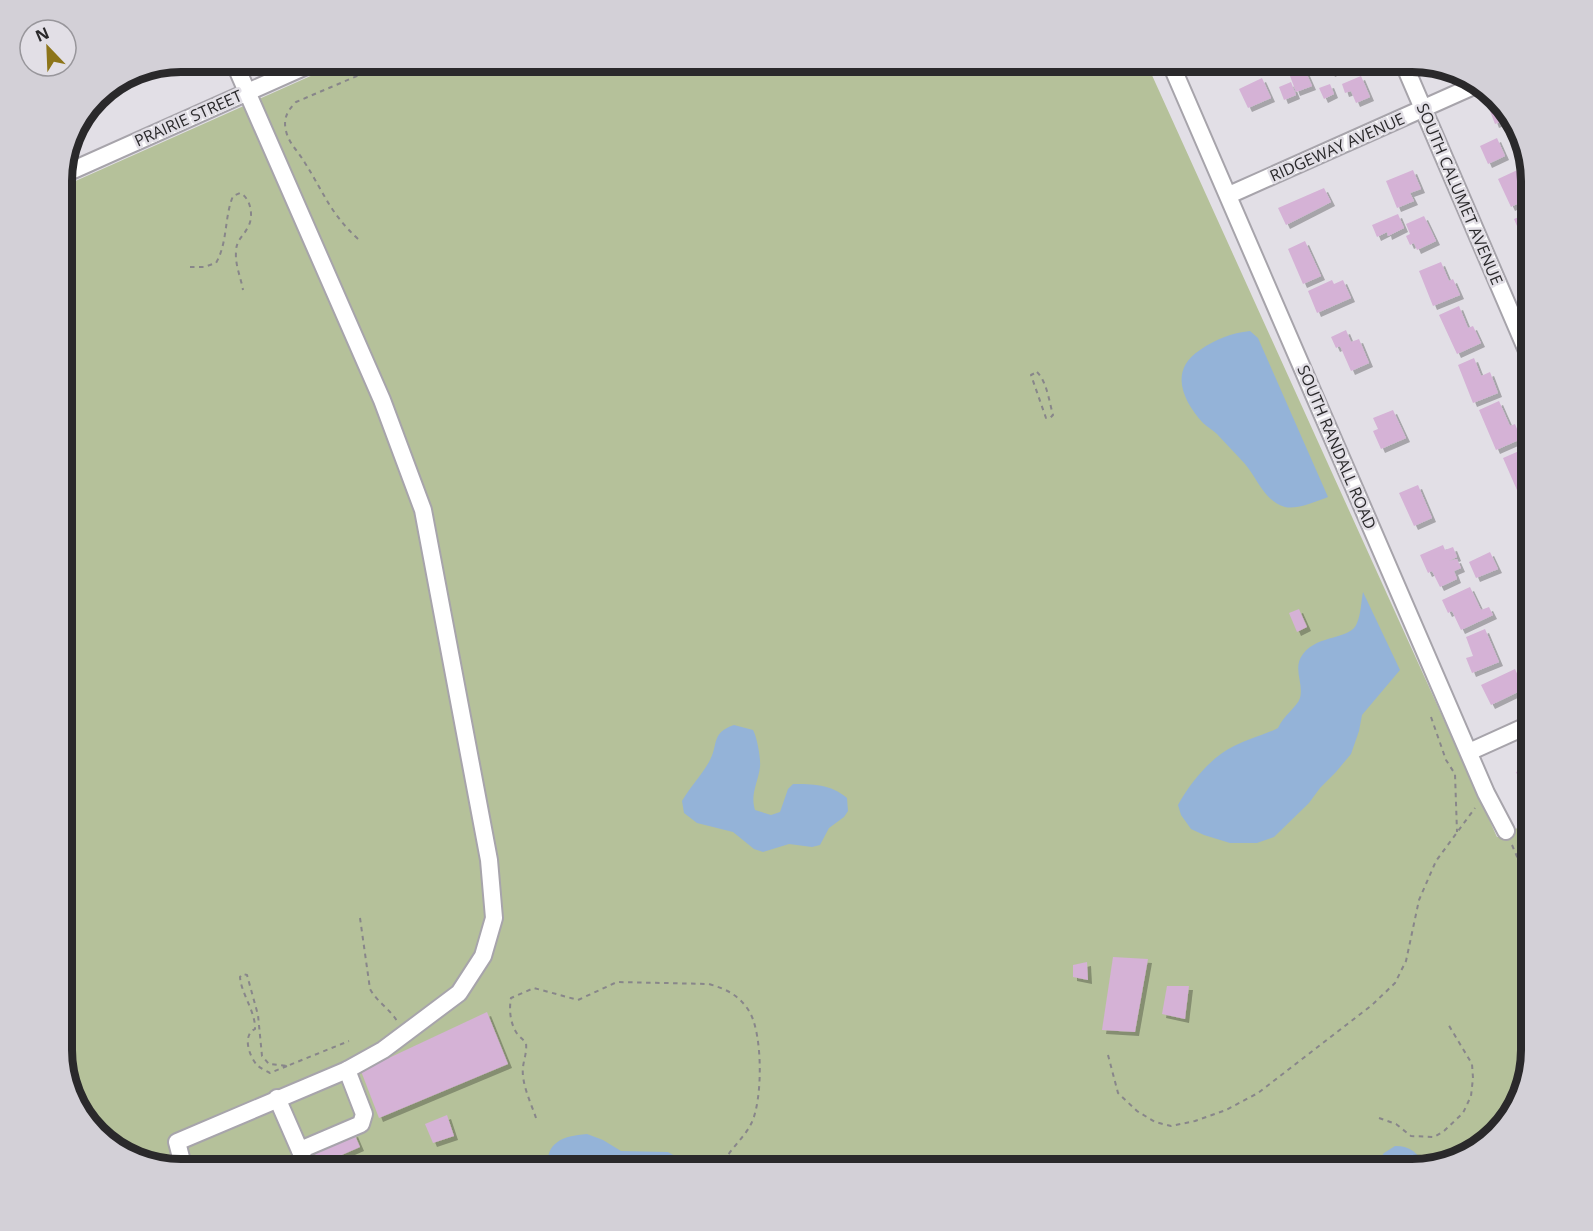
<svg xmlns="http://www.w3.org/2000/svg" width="1593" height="1231" font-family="'Open Sans',sans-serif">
	<defs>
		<filter id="shadow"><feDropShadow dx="4" dy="4" stdDeviation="0" flood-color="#0004"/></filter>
	</defs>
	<rect width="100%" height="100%" fill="#e2dfe6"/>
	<polygon fill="#b5c19a" points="342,62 1146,62 1497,837 1531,822 1531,1051 1507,1123 1465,1157 1412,1169 180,1169 108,1145 74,1103 62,1058 62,187"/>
	<g fill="#94b3d8">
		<path d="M1250,331l8,7 70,159c-10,4 -32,13 -43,10 -20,-5 -28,-29 -40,-43 -9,-10 -19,-20 -28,-30 -4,-4 -10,-7 -14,-11 -21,-23 -34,-53 -3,-73 16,-11 31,-17 50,-19z"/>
		<path d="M1363,592l37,78 -38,45 -3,16 -8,23 -15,18 -16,16 -11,15 -35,34 -17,6h-27l-26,-8 -13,-6 -10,-14 -3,-10c12,-22 33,-48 56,-59 14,-7 30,-11 44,-18 5,-12 19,-21 22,-30 4,-15 -8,-30 3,-44 15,-20 48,-14 54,-31 4,-9 4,-21 6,-31z"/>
		<path d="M734,725l19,5c4,7 8,29 7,37 -2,16 -10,27 -5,43l16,5 9,-3 8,-23 5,-5c19,0 38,0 54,14l1,13 -4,6 -15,11 -9,17 -8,2 -23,-3 -26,8 -9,-3 -21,-17 -36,-9 -13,-10 -2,-12c8,-14 19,-25 27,-39 10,-17 1,-29 25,-37z"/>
		<path d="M587,1134l16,6 18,11 47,1 14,8 4,9h-139c-1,-27 15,-33 40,-35z"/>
		<path d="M1395,1146c16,0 23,7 30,21l-13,2h-40l12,-16z"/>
	</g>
	<g fill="#d5b2d6" filter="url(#shadow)">
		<polygon points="1326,62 1356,62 1331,73"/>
		<polygon points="1305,70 1312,86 1296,92 1290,76"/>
		<polygon points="1361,76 1370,97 1356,103 1351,91 1345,93 1342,84"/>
		<polygon points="1262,78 1271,98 1248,108 1239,89"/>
		<polygon points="1291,82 1296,95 1284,100 1279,87"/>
		<polygon points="1330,84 1334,94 1324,99 1319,88"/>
		<polygon points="1502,106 1511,118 1495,124 1490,111"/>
		<polygon points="1497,138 1505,156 1488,164 1480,146"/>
		<polygon points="1524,147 1526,157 1520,160 1515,151"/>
		<polygon points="1526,166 1531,180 1531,197 1511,207 1498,179"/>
		<polygon points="1413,170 1421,189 1410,193 1414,201 1397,208 1386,181"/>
		<polygon points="1324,188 1331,202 1286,225 1278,208"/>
		<polygon points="1531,212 1531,259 1514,219"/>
		<polygon points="1398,214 1404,228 1388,236 1387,232 1377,237 1372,225"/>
		<polygon points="1424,216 1436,241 1417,250 1414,243 1410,245 1406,236 1410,234 1406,224"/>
		<polygon points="1305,241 1321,276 1303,284 1288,249"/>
		<polygon points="1441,262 1449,281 1453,279 1460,295 1433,306 1419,271"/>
		<polygon points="1332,280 1334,284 1343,280 1351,298 1317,313 1308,291"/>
		<polygon points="1459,306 1468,328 1473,326 1481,343 1457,354 1439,315"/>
		<polygon points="1346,330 1351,342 1359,339 1369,363 1351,371 1340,346 1336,348 1331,337"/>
		<polygon points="1474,358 1481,376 1490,372 1498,393 1473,403 1458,365"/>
		<polygon points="1499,401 1510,426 1515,424 1521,439 1496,450 1479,410"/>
		<polygon points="1393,410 1406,438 1381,449 1373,431 1378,429 1373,418"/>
		<polygon points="1526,448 1531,460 1531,468 1529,469 1531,474 1531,492 1520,497 1503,458"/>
		<polygon points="1418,485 1432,518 1414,526 1399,493"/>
		<polygon points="1531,502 1531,527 1523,531 1517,518 1527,513 1523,506"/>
		<polygon points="1443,545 1445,550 1453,547 1457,557 1449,561 1457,559 1461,568 1454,571 1457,579 1440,587 1432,571 1428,573 1420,555"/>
		<polygon points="1490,552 1498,569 1476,578 1469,562"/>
		<polygon points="1470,587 1481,610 1489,607 1493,615 1461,630 1452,611 1448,613 1442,600"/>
		<polygon points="1299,609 1307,627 1297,632 1289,613"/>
		<polygon points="1485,629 1499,662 1472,673 1466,658 1473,656 1466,637"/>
		<polygon points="1515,669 1524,689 1491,705 1481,685"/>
		<polygon points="1531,766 1531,802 1530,803 1516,772"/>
		<polygon points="1113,957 1148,959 1135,1032 1102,1030"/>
		<polygon points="1087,962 1088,980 1073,977 1073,965"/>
		<polygon points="1167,986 1189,986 1185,1019 1162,1014"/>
		<polygon points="487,1012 508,1064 379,1118 361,1071"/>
		<polygon points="447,1115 454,1136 433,1143 425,1124"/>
		<polygon points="354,1133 360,1147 335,1158 339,1169 321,1169 313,1149"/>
	</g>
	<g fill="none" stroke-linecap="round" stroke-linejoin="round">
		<g stroke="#a7a4ab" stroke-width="20">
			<g id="minor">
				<polyline points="1170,62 1486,793 1506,831"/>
				<polyline points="1403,62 1531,360"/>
				<polyline points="62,175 315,62"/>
				<polyline points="1229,195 1478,84"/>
				<polyline points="1469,752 1531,724"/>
				<polyline points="277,1098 308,1169"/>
				<polyline points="300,1150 361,1124 364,1114 347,1070"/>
				<polyline points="184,1169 177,1142 347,1070 383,1050 459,993 483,956 494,918 489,860 423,510 382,400 234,62"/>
			</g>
		</g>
		<g stroke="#88868a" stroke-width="2" stroke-dasharray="4.5 4.5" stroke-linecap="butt">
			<path d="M358,239c-28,-26 -34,-46 -53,-76 -6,-11 -16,-19 -19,-32 -3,-12 1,-20 10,-29l87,-37 14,-2 34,7"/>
			<path d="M190,267h14l12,-4c12,-21 8,-45 17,-67l7,-3c11,5 14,24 8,34 -5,10 -12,13 -12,25 -1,13 5,26 7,38"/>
			<path d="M1037,372c10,10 12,29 16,43l-3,3h-4l-15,-43z"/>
			<polyline points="1431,717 1446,760 1455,774 1457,832"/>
			<polyline points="1512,845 1531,889"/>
			<path d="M360,918l10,71c7,13 20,20 27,32"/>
			<polyline points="1108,1055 1118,1093 1137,1111 1155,1122 1171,1126 1195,1121 1226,1110 1258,1093 1372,1005 1395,983 1406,961 1419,900 1436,861 1475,808"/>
			<path d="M287,1066l-17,7c-4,-2 -10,-5 -13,-8 -8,-9 -15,-30 -2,-36v-4c-2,-17 -14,-33 -15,-48l3,-3 4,1 11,40 4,41 7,8 18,2 62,-25"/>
			<path d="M536,1118c-5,-15 -15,-35 -13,-51 1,-8 4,-15 3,-24 -3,-4 -7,-6 -10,-11 -6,-10 -7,-23 -5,-34l23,-10 44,12 39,-18 92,2c17,5 30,11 40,27 14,22 14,90 2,113 -8,16 -25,28 -30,45"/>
			<polyline points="1379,1118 1396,1124 1411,1136 1434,1137 1444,1131 1463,1113 1471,1096 1473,1078 1472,1064 1448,1024"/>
		</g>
		<use href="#minor" stroke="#fff" stroke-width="16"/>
	</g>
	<g text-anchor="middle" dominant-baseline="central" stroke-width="5" stroke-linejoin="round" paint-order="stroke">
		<g font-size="16" fill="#2a292b" stroke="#e2dfe6">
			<text transform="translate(188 118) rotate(-24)">PRAIRIE STREET</text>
			<text transform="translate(1337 147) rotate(-24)">RIDGEWAY AVENUE</text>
			<text transform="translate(1460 194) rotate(67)">SOUTH CALUMET AVENUE</text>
			<text transform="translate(1337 447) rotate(67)">SOUTH RANDALL ROAD</text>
		</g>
	</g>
	<path d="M0 0H1593V1231H0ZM181 72H1412A109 109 0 0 1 1521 181V1050A109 109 0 0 1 1412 1159H181A109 109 0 0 1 72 1050V181A109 109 0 0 1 181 72Z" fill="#d3d0d7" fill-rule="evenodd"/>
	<path fill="none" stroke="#2a292b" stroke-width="8" d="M181 72H1412A109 109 0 0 1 1521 181V1050A109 109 0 0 1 1412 1159H181A109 109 0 0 1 72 1050V181A109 109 0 0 1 181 72Z"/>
	<g transform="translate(48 48) rotate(337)"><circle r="28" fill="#e2dfe6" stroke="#98969b" stroke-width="1.5"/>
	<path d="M0-4.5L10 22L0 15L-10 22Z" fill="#8d7519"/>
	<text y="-9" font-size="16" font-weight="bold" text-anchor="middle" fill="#2a292b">N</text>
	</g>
</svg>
